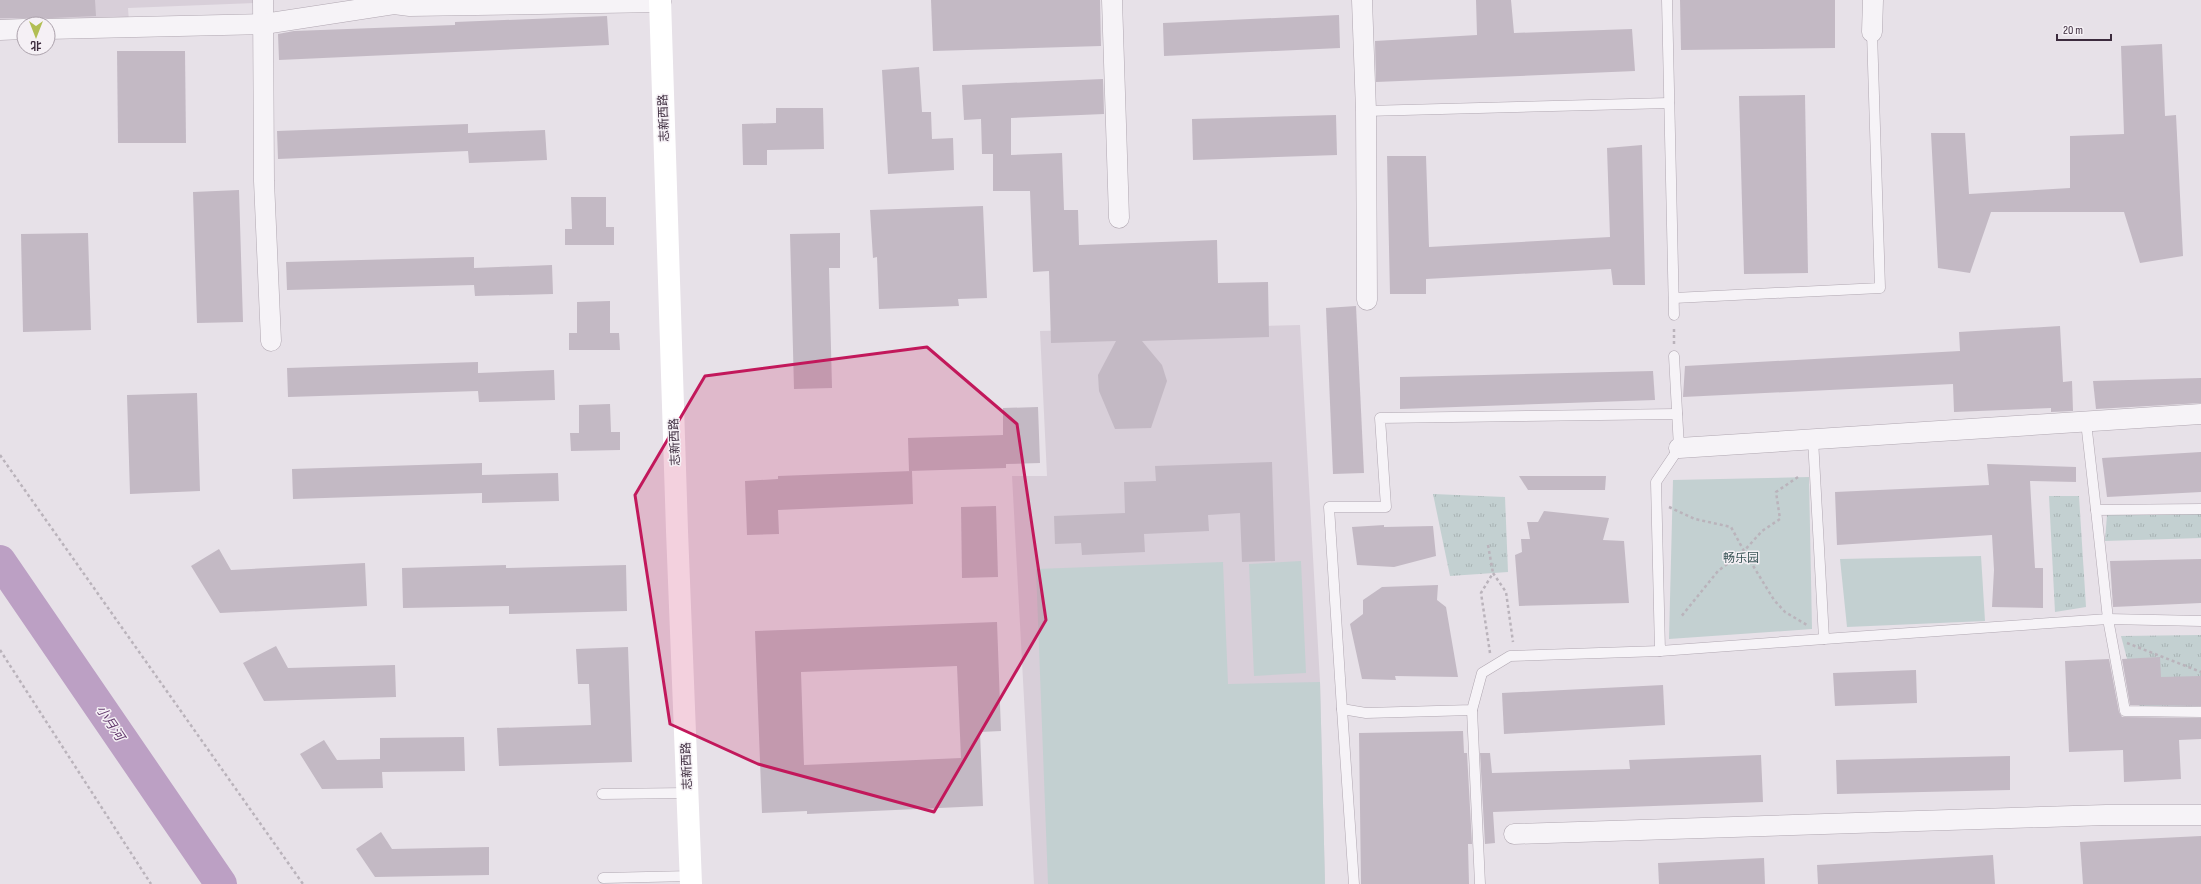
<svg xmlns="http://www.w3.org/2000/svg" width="2201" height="884" font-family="'Sofia Sans Condensed','Noto Sans SC',sans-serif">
	<defs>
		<pattern id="grass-tufts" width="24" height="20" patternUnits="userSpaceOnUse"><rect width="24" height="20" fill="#c3d0d1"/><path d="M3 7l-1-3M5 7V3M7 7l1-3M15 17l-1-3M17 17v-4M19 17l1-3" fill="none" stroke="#a8b3b4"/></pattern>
	</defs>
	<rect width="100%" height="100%" fill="#e7e1e8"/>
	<g fill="#d8cfd9">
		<polygon points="0,0 255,0 255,3 128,8 129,22 0,23"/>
		<polygon points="1300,325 1320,682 1325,884 1034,884 1012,476 1047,476 1040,331"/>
	</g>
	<g fill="url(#grass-tufts)">
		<polygon points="1433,494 1505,497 1508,572 1450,576"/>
		<polygon points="2049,496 2079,496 2086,607 2055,612"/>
		<polygon points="2201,509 2201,538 2105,541 2107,515"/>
		<polygon points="2201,635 2201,706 2140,708 2121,636"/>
	</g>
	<g fill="#c3d0d1">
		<polygon points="1809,477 1812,629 1669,639 1673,480"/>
		<polygon points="1981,556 1985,621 1847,627 1840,559"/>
		<polygon points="1301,561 1306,673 1254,676 1249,564"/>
		<polygon points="1223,562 1228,684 1320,682 1325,884 1048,884 1036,569"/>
	</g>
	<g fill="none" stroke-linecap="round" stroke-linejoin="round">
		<polyline stroke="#bca0c4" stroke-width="32" points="0,561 221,884"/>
	</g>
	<g fill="#c3b9c4" fill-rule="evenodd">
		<polygon points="0,0 95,0 96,16 30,19 24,18 0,18"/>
		<polygon points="931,0 1100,0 1101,46 933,51"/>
		<polygon points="1476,0 1511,0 1514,33 1632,29 1635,71 1376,82 1375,41 1477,35"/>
		<polygon points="1680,0 1835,0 1835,48 1681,50"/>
		<polygon points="1339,15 1340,48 1164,56 1163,23"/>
		<polygon points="607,16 609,45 279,60 278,34 294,31 455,25 455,22"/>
		<polygon points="2162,44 2165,116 2176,115 2183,256 2140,263 2124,212 1991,212 1970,273 1938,268 1931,133 1965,133 1969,194 2070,188 2070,136 2124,134 2121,46"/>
		<polygon points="117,51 185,51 186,143 118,143"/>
		<polygon points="919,67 922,112 931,112 932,139 953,138 954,170 888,174 882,70"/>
		<polygon points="1103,79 1104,114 1011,118 1011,155 1062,153 1064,210 1078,210 1079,245 1217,240 1218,283 1268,282 1269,337 1142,341 1162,365 1167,381 1151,428 1115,429 1099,391 1098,375 1116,341 1051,343 1049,271 1033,272 1030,191 993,191 993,154 982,154 981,119 964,120 962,85"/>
		<polygon points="1805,95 1808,273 1744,274 1739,96"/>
		<polygon points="776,108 823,108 824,149 767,150 767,165 743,165 742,124 776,123"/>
		<polygon points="1336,115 1337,155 1193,160 1192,119"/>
		<polygon points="468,124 468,133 545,130 547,160 469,163 468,151 278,159 277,131"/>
		<polygon points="1642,145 1645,285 1613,285 1611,269 1426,279 1426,294 1390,294 1387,156 1426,156 1429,247 1610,237 1607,148"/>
		<polygon points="239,190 243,322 197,323 193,192"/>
		<polygon points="571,197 606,197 606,227 614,227 614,245 565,245 565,229 572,229"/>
		<polygon points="983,206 987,298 958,299 959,306 879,309 877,257 873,258 870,210"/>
		<polygon points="88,233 91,330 23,332 21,234"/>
		<polygon points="840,233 840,268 829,268 832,388 794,389 790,234"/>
		<polygon points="474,257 474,268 552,265 553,294 475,296 474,285 287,290 286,262"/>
		<polygon points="610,301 610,333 619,333 620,350 569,350 569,333 577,333 577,302"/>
		<polygon points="1356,306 1364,473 1333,474 1326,308"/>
		<polygon points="2060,326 2063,382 2072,381 2073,411 2051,412 2051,408 1954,412 1953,384 1683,397 1685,366 1960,351 1959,332"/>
		<polygon points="478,362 478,373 554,370 555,400 479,402 478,391 288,397 287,368"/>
		<polygon points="1653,371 1655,400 1400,409 1400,377"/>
		<polygon points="2201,378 2201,403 2096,409 2093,381"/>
		<polygon points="197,393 200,491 130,494 127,395"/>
		<polygon points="610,404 611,432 620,432 620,450 571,451 570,433 579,433 579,405"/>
		<polygon points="1038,407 1040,463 1006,464 1006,468 909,471 908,438 1003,435 1003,408"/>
		<polygon points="2201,452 2201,492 2107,497 2102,458"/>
		<polygon points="1272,462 1275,561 1242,562 1240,513 1208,515 1209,531 1144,534 1145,552 1082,555 1081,543 1055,544 1054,516 1125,513 1124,482 1156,481 1155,466"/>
		<polygon points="482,463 482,475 558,473 559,501 482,503 482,493 293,499 292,469"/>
		<polygon points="1987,464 2076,467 2076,482 2030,481 2035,568 2043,568 2043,608 1992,607 1994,570 1992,535 1837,545 1835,492 1989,485"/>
		<polygon points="912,471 913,504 778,510 779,534 747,535 745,481 778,479 778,476"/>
		<polygon points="1519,476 1606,476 1605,490 1528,490"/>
		<polygon points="996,506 998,577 962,578 961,507"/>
		<polygon points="1544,511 1609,518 1603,540 1624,541 1629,603 1519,606 1515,555 1522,552 1521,539 1530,539 1527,522 1538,522"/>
		<polygon points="1384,525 1384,527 1433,526 1436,556 1394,567 1357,565 1352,527"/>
		<polygon points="219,549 231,570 365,563 367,606 220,613 191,566"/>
		<polygon points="2201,559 2201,603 2113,607 2110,561"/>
		<polygon points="506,565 506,568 626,565 627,611 509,614 509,606 403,608 402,568"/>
		<polygon points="1438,585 1437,600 1446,607 1458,677 1395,676 1396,680 1362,679 1350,624 1363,614 1363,600 1382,587"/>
		<path d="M997,622l4,109 -21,1 3,74 -176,8v-3l-45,2 -7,-182zM957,666l4,92 -157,7 -3,-93z"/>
		<polygon points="276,646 288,668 395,665 396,697 264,701 243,663"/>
		<polygon points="628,647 632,762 499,766 497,728 591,725 589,684 578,684 576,649"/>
		<polygon points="2160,657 2161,677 2201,676 2201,706 2130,705 2122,659"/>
		<polygon points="2109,659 2119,712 2122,717 2201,718 2201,739 2179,740 2181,779 2124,782 2123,750 2069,752 2065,661"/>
		<polygon points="1916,670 1917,703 1835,706 1833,673"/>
		<polygon points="1663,685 1665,725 1504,734 1502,693"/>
		<polygon points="1463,731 1464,753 1467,753 1472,844 1468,844 1469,884 1361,884 1359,733"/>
		<polygon points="464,737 465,771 382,772 383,788 322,789 300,754 324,740 337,760 380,759 380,738"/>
		<polygon points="1480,753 1490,753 1492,773 1630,769 1629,760 1761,755 1763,802 1493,812 1495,843 1485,844"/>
		<polygon points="2010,756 2010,790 1837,794 1836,760"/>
		<polygon points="381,832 392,849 489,847 489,875 375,877 356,849"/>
		<polygon points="2201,836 2201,884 2083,884 2080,842"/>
		<polygon points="1993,855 1995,884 1818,884 1817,865"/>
		<polygon points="1764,858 1765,884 1659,884 1658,863"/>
	</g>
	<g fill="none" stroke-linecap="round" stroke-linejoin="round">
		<g stroke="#b0a7b1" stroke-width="11">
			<g id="lane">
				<polyline points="1667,0 1674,315"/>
				<polyline points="1366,111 1669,103"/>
				<polyline points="1674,298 1880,288 1872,32"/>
				<polyline points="1674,356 1679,448 1656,482 1660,651 1824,639"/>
				<polyline points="2086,422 2096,510"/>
				<polyline points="1813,439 1824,639 2108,619 2096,510 2201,509"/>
				<polyline points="2201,621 2108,619 2125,711 2201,712"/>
				<polyline points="1660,651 1510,656 1482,673 1472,710 1366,713 1342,709 1329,507 1386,507 1380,418 1677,414"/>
				<polyline points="1342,709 1354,884"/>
				<polyline points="1472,710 1480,884"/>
				<polyline points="602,794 688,793"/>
				<polyline points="603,878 691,876"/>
			</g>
		</g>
		<g stroke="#b0a7b1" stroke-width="21">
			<g id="street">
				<polyline points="263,0 264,181 271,341"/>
				<polyline points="1112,0 1119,218"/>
				<polyline points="1362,0 1366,111 1367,300"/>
				<polyline points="48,29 264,24 394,4 410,6 661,2"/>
				<polyline points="0,30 24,29"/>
				<polyline points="1872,32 1873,0"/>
				<polyline points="1679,448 2201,414"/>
				<polyline points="1514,834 2106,815 2201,815"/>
			</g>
		</g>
		<g stroke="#bab3bb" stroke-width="2.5" stroke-dasharray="3 3" stroke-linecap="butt">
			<polyline points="1674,329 1674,344"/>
			<polyline points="0,455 303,884"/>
			<polyline points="1798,477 1776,492 1780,519 1762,531 1744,551 1774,600 1785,612 1807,625"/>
			<polyline points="1669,507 1695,519 1731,527 1744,551 1718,571 1680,618"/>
			<polyline points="1488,545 1493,573"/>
			<polyline points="2127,643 2201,672"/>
			<polyline points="0,650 151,884"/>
			<polyline points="1490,653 1481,593 1493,573 1506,592 1513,642"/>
		</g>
		<use href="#lane" stroke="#f6f3f7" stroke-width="10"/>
		<use href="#street" stroke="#f6f3f7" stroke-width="20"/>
		<polyline stroke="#fff" stroke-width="22" points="660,0 677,531 691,884"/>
	</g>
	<path fill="#c2185b" fill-opacity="0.2" stroke="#c2185b" stroke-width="3" stroke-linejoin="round" d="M927,347l90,77 29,196 -112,192 -176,-48 -88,-40 -35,-229 70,-119z"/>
	<g text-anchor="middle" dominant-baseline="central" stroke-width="3" stroke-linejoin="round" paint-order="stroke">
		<g font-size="12" fill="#3c2b3d" stroke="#f5f0f5">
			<text transform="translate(664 118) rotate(-92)">志新西路</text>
			<text transform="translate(675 442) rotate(-92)">志新西路</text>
			<text transform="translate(687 766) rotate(-92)">志新西路</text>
		</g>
		<g font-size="12" fill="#3a5557" stroke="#f5f0f5">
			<text x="1741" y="558">畅乐园</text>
		</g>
		<g font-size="13" font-style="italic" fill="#633a6d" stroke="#f5f0f5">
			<text transform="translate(110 723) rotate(56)">小月河</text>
		</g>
	</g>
	<g transform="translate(36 36) rotate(180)"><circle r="19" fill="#f5f0f5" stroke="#aba1ab"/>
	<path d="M0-3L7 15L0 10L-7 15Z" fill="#b2be54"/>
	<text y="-6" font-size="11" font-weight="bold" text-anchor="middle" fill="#3c2b3d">北</text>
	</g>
	<path d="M2057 34v6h54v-6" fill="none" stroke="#3c2b3d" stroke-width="2"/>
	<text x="2063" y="34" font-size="12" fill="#3c2b3d" stroke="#f5f0f5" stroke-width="3" paint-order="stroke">20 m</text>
</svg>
